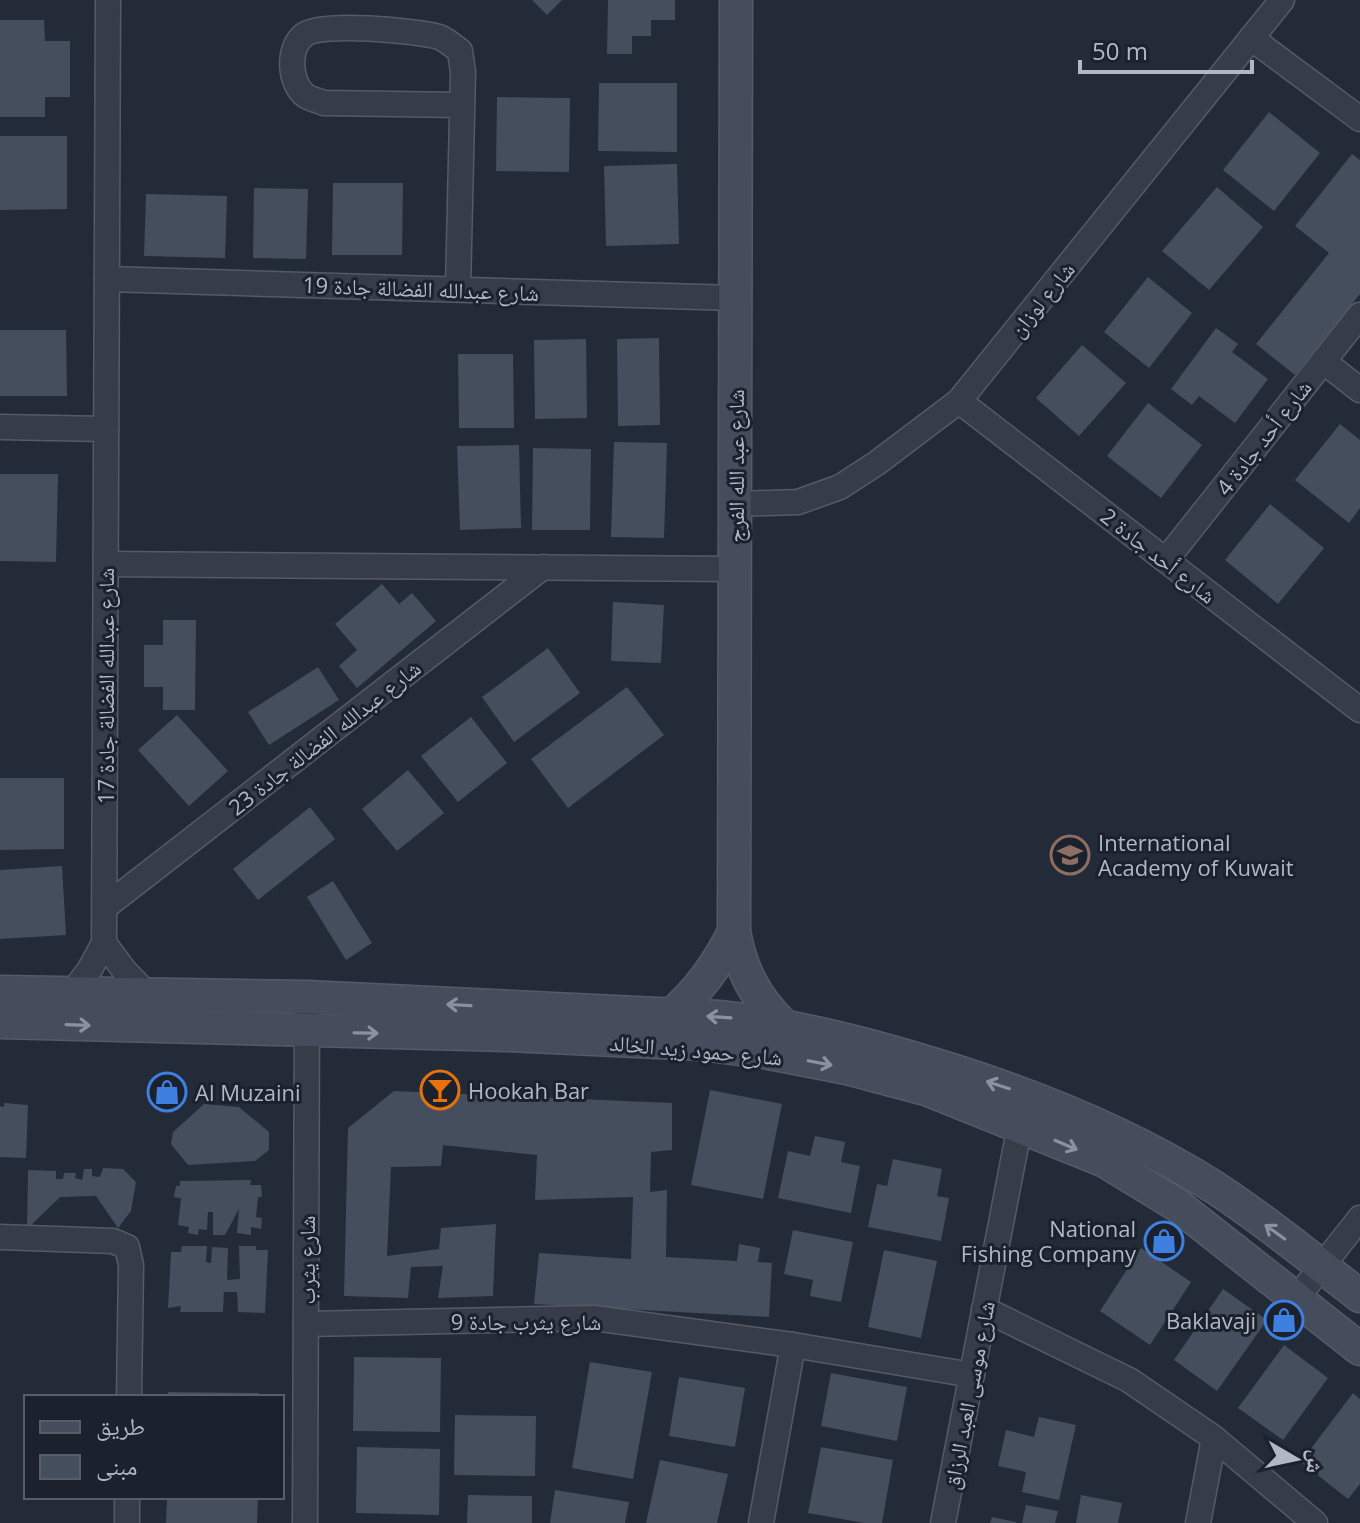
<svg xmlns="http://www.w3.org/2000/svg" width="1360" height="1523" font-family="'Open Sans','Noto Naskh Arabic',sans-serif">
	<rect width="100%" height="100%" fill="#232b38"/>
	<g fill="#454e5c">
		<polygon points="532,0 562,0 547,15"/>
		<polygon points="608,0 675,0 675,20 651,20 651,36 632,36 632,54 607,54"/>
		<polygon points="0,20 44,20 45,41 70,41 70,97 45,97 45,117 0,117"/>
		<polygon points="599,83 677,83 677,152 598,151"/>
		<polygon points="497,97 570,98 569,172 496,171"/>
		<polygon points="1269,112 1320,153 1274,211 1223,170"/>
		<polygon points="0,136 67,136 67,209 0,210"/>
		<polygon points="1352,154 1360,160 1360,294 1295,375 1256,344 1329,253 1295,226"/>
		<polygon points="677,164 679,244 606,246 604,166"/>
		<polygon points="333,183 403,183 402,255 332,255"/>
		<polygon points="1217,187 1263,227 1209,290 1162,251"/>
		<polygon points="254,188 308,189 306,259 253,258"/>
		<polygon points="146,194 227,196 225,258 144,256"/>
		<polygon points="1148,277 1192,313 1149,368 1104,332"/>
		<polygon points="1216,328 1238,344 1232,352 1268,379 1235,423 1199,396 1192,405 1171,389"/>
		<polygon points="0,330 66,330 67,396 0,396"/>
		<polygon points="659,338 660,425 618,426 617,339"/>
		<polygon points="586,339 587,418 535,419 534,340"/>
		<polygon points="1082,345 1126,383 1079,436 1036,398"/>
		<polygon points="458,354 513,354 514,428 459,428"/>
		<polygon points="1148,403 1202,445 1161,498 1107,456"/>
		<polygon points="1340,424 1360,440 1360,508 1349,523 1295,480"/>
		<polygon points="614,442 667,443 664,538 611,537"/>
		<polygon points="519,445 521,528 460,530 457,446"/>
		<polygon points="533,448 591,449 590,530 532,530"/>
		<polygon points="0,474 58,474 56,562 0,561"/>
		<polygon points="1270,504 1324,548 1278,604 1225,560"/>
		<polygon points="382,584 399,604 412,593 436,621 357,688 339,666 357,650 335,624"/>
		<polygon points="613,602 664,605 661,663 611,661"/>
		<polygon points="163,620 196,620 195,710 163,710 163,687 144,687 144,645 163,645"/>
		<polygon points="548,648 580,693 514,742 482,697"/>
		<polygon points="318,667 339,700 269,745 248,712"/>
		<polygon points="627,687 664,735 568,808 531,759"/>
		<polygon points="177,715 228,771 189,806 138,750"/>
		<polygon points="471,717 507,763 458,802 421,756"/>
		<polygon points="408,770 444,813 397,851 362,809"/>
		<polygon points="0,778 64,778 64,849 0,850"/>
		<polygon points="310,807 335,839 258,900 233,869"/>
		<polygon points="62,866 66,935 0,939 0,870"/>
		<polygon points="333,881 372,943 346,960 307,897"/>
		<polygon points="710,1090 782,1104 763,1199 691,1185"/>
		<polygon points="394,1091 672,1103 672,1150 651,1152 650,1192 667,1190 666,1257 737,1261 739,1244 760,1248 758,1262 772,1263 769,1317 534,1304 539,1253 631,1259 633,1197 535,1200 537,1155 443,1145 441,1166 391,1167 387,1256 439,1249 441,1228 496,1224 493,1296 438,1298 443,1266 411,1267 408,1298 344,1296 348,1128"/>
		<polygon points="4,1103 28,1105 26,1158 0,1157 0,1106 4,1107"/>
		<polygon points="204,1104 239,1107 269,1132 269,1150 255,1161 188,1165 171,1144 173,1132"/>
		<polygon points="815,1136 845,1142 841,1162 860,1166 851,1213 778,1198 788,1151 810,1156"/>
		<polygon points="893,1159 942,1169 937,1196 949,1198 941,1241 868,1227 877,1184 887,1186"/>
		<polygon points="103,1168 123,1169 136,1182 131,1211 118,1228 96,1196 60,1197 27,1229 28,1170 56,1171 56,1179 63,1179 64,1173 76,1173 75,1178 82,1180 84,1169 92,1169 92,1176 100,1177"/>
		<polygon points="251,1180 250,1185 261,1185 262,1197 258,1197 256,1217 262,1218 261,1229 251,1227 251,1235 237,1233 239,1209 225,1235 213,1235 213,1212 208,1212 207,1230 199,1229 198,1235 188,1233 189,1227 178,1225 181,1198 174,1197 176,1186 180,1186 180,1181"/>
		<polygon points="793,1230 853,1242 841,1302 810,1296 813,1280 784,1274"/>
		<polygon points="182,1246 207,1246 206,1262 211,1263 212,1247 228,1248 227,1280 240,1279 239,1246 256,1246 256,1250 268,1250 265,1313 238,1312 237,1292 224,1292 223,1312 180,1312 181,1306 168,1308 171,1252 181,1252"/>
		<polygon points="1141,1248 1191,1282 1150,1345 1100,1311"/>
		<polygon points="884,1250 937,1261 921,1338 868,1327"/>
		<polygon points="1223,1289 1267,1320 1217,1391 1174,1360"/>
		<polygon points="1284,1345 1328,1378 1283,1440 1238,1408"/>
		<polygon points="354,1357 441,1358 440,1432 353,1431"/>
		<polygon points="590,1362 652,1372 633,1479 572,1468"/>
		<polygon points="831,1373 907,1387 897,1441 821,1426"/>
		<polygon points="679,1377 745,1388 735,1447 669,1436"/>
		<polygon points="168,1392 259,1393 259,1397 168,1397"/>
		<polygon points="1353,1393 1360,1399 1360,1484 1348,1499 1301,1462"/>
		<polygon points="455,1415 536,1416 535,1476 454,1475"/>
		<polygon points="1039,1417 1076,1425 1059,1500 1022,1492 1026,1472 998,1466 1006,1430 1034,1437"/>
		<polygon points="357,1447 440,1449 439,1515 356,1513"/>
		<polygon points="821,1447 893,1460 882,1523 864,1523 808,1513"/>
		<polygon points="660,1460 728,1474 717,1523 646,1523"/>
		<polygon points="555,1490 629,1502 625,1523 550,1523"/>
		<polygon points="468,1495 532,1496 532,1523 467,1523"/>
		<polygon points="1081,1495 1122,1503 1118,1523 1076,1523"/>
		<polygon points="167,1497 258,1497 257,1523 166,1523"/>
		<polygon points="1026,1505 1058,1511 1055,1523 1022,1523"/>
		<polygon points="992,1517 1016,1522 1016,1523 990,1523"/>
	</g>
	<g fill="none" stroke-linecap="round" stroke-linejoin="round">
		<g stroke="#545b66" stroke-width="27">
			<g id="street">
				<polyline points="1251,38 1360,119"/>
				<polyline points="107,279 735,298"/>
				<path d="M458,289l5,-217 -3,-21c-7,-5 -13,-11 -21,-14 -22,-6 -118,-16 -135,-2 -17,13 -15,49 2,61 5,3 13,5 18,7l138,2"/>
				<polyline points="1323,361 1360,390"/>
				<polyline points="959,401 1360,710"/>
				<polyline points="0,427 106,429"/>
				<polyline points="735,504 798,502 840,487 877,463 959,401 1282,0"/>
				<polyline points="1166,560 1360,315"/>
				<polyline points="106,564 735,569"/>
				<polyline points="105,907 543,567"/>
				<polyline points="104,943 124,970 147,994"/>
				<polyline points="72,993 90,969 104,943 108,0"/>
				<polyline points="0,1237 113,1241 127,1247 131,1265 129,1397"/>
				<polyline points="1296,1299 1360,1218"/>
				<polyline points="984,1309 1129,1380 1214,1438 1315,1523"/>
				<polyline points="306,1324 594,1318 793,1345 972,1375"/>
				<polyline points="127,1523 127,1497"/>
				<polyline points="305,1523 307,1013"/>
				<polyline points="761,1523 793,1345"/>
				<polyline points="943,1523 1020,1125"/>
				<polyline points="1198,1523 1214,1438"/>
			</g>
		</g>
		<g stroke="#545b66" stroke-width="35">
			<g id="secondary">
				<path d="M736,0l-2,932c7,38 21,65 48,92"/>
				<path d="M0,992l307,5 412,20c82,9 157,29 236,54 91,29 178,65 259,116 51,33 99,73 146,109"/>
				<path d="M671,1015c28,-24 46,-50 63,-83"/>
				<polyline points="0,1022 507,1035 700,1044 764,1052 847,1068 926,1089 1105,1161 1177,1205 1360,1349"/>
			</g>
		</g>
		<use href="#street" stroke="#373d48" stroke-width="24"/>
		<use href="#secondary" stroke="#454c5b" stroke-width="32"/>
	</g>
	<defs><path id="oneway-shaft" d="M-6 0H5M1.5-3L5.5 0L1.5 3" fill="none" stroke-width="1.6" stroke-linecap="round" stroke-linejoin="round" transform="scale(2)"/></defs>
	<g stroke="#8b929f">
		<use href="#oneway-shaft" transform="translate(459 1005) rotate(-177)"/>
		<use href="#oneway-shaft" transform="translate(719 1017) rotate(-176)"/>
		<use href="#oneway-shaft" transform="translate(78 1025) rotate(2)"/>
		<use href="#oneway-shaft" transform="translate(366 1033) rotate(1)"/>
		<use href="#oneway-shaft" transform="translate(820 1063) rotate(11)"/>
		<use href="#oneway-shaft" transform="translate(998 1085) rotate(-162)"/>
		<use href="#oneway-shaft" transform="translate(1066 1145) rotate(23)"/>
		<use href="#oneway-shaft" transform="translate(1275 1232) rotate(-144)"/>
	</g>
	<defs>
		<g id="school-ring" transform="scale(2)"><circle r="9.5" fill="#1c222d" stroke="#8d6e63" stroke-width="1.5"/><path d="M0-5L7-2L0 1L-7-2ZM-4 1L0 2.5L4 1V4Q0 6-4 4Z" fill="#8d6e63"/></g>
		<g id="bar-ring" transform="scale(2)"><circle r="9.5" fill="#1c222d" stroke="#e8710a" stroke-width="1.5"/><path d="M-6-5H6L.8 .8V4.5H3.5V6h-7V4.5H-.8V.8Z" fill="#e8710a"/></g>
		<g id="shop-ring" transform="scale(2)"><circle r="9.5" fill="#1c222d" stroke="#3f7fe0" stroke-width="1.5"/><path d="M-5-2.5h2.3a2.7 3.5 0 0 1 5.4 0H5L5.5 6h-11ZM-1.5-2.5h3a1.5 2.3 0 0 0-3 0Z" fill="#3f7fe0"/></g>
	</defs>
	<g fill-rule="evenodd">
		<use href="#school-ring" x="1070" y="855"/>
		<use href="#bar-ring" x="440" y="1090"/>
		<use href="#shop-ring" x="167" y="1092"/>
		<use href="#shop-ring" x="1164" y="1241"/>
		<use href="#shop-ring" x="1284" y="1320"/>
	</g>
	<g text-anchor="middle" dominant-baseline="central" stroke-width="6" stroke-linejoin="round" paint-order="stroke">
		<g font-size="22" fill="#b1b8c4" stroke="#1c222d">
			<text transform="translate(421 288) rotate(2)">شارع عبدالله الفضالة جادة 19</text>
			<text transform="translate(1041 299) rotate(-51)">شارع لوزان</text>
			<text transform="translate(1263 437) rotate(-52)">شارع أحد جادة 4</text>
			<text transform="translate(735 466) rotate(-90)">شارع عبد الله الفرج</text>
			<text transform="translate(1159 555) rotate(38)">شارع أحد جادة 2</text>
			<text transform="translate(105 686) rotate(-90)">شارع عبدالله الفضالة جادة 17</text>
			<text transform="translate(324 737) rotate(-38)">شارع عبدالله الفضالة جادة 23</text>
			<text transform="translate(696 1049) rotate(5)">شارع حمود زيد الخالد</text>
			<text transform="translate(306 1260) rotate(-90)">شارع يثرب</text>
			<text x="526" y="1321">شارع يثرب جادة 9</text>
			<text transform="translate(968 1395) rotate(-79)">شارع موسى العبد الرزاق</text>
		</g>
		<g font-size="22" fill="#b1b8c4" stroke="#1c222d" text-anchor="start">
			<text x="1098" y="842">International<tspan x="1098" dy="25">Academy of Kuwait</tspan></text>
			<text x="468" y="1090">Hookah Bar</text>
			<text x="195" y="1092">Al Muzaini</text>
			<text x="1136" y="1228" text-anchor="end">National<tspan x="1136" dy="25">Fishing Company</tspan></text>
			<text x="1256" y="1320" text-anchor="end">Baklavaji</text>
		</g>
	</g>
	<rect x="24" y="1395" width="260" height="104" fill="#1c222d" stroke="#585e69" stroke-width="2"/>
	<rect x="40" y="1421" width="40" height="12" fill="#454c5b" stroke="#585e69" stroke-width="2"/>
	<text x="96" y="1435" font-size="24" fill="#b1b8c4">طريق</text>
	<rect x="40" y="1455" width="40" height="24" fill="#454e5c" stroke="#585e69" stroke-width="2"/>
	<text x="96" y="1475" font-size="24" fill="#b1b8c4">مبنى</text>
	<g transform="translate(1296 1459) rotate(99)" stroke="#1c222d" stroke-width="6" paint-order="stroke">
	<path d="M0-6L14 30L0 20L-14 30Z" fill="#b1b8c4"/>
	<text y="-12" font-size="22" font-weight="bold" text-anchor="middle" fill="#b1b8c4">ش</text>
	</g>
	<path d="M1080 60v12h172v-12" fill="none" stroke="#b1b8c4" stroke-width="4"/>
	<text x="1092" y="60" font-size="24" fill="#b1b8c4" stroke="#1c222d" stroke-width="6" paint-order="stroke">50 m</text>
</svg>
